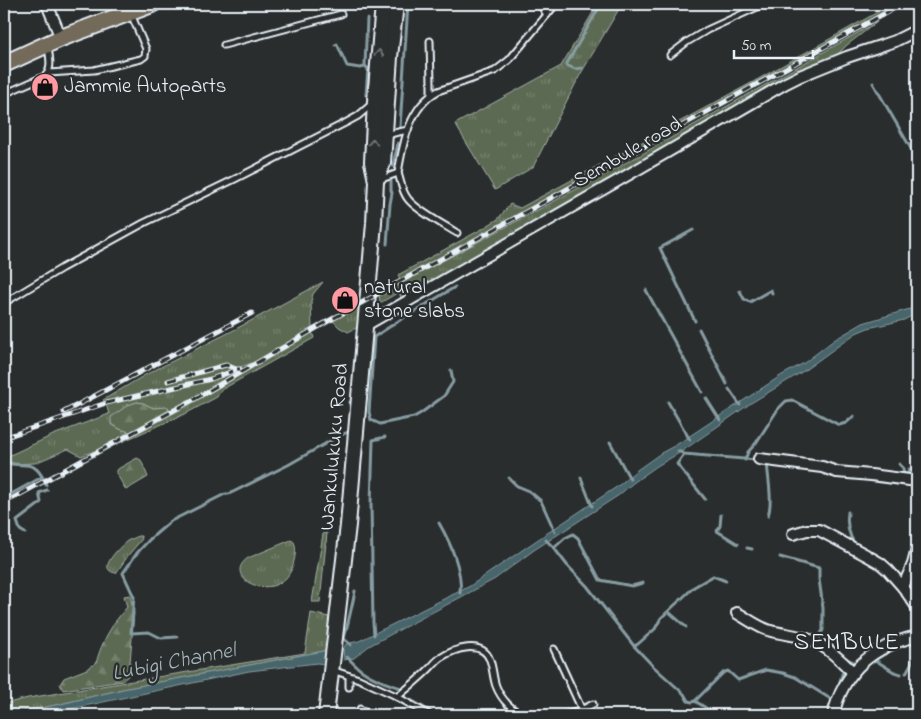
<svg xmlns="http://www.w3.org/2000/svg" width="921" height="719" font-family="'Indie Flower',sans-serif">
	<defs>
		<pattern id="grass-tufts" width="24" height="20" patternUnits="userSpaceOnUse" patternTransform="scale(1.25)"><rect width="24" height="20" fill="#5d6b53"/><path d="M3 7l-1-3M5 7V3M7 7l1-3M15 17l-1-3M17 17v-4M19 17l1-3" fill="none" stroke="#74816c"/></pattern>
		<pattern id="forest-firs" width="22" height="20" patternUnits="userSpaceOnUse" patternTransform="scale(1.25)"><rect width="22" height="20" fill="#5d6b53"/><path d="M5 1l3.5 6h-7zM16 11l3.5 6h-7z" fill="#74816c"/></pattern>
	</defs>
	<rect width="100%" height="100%" fill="#2a2d2e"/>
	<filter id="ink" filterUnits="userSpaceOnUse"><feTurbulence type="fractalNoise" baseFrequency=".02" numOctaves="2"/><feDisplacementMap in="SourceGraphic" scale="10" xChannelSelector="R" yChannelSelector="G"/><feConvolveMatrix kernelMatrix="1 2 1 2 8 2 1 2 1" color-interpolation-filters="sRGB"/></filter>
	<g filter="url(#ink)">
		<g fill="url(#grass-tufts)" stroke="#a2aea6">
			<polygon points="598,4 622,4 580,75 533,167 495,190 455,124 561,66"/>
			<polygon points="892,4 899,4 457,250 401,280 398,275 482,229 498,219 510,204 520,208 753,82"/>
			<polygon points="877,22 847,45 836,56 813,65 793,75 402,301 399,292 380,303 379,295 642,154"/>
			<polygon points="323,282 313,294 311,301 312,329 258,361 211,377 106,403 103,400 145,375 232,331"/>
			<polygon points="373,297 358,327 348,332 339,327 332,320"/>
			<polygon points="312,331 314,338 221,390 217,397 185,414 119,443 118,441 217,387"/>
			<polygon points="253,365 170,410 168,407 153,408 143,403 137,402 128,405 112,417 111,424 120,429 130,432 97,450 81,456 68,449 35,463 14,464 4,458 53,435 109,414 106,404 212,380"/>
			<polygon points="327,533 320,602 312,602 323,534"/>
			<path d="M138,536h3l1,3 -12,14 -14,20c-21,-3 4,-26 11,-32 4,-2 8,-3 11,-5z"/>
			<path d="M291,540l3,2c3,7 1,15 -1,23 -12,42 -75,14 -45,-7z"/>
			<polygon points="311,613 333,618 329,650 123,689 61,704 4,715 4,704 28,698 305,653"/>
		</g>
		<g fill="url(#forest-firs)" stroke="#a2aea6">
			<polygon points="137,402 143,403 153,408 168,407 169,410 130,432 120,429 111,424 111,417 128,405"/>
			<polygon points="137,458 141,460 148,477 126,490 116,473 116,470"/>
			<path d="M130,595l4,18 -5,62 -7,6 -59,9 -3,-6 4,-6 23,-9 9,-6c6,-22 16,-39 31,-56l-3,-11z"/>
		</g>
		<g fill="#47656a" stroke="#879da3">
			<polygon points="917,305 917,313 904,320 868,328 856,333 805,370 751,403 681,452 657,466 633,483 619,495 534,550 495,579 369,646 354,658 344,660 343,649 346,644 359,641 470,586 534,542 618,486 637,470 661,453 676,445 782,375 804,363 834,340 863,323 913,308"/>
			<polygon points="329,650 327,665 325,664 317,663 249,671 42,715 6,715 61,704 123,689"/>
		</g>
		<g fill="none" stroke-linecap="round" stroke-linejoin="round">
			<g stroke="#879da3" stroke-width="3">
				<polyline points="367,19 365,65 366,67 368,68 366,95 371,96"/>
				<polyline points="335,45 337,44 347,66 360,68 365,67"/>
				<polyline points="582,68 575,69 566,65 601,4"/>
				<polyline points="873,83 917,159"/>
				<polyline points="400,127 408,4"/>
				<polyline points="393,166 398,143"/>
				<polyline points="693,230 660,248 695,321"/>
				<polyline points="387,244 390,204 392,193 391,190 391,181"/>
				<polyline points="646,290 702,392"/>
				<polyline points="740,291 744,299 750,302 771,290 772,293"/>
				<polyline points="699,329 727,384"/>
				<polyline points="451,370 453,382 444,396 421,413 414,417 380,424 371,420 369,412 374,337 400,320 455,287"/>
				<polyline points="729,389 740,405"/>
				<polyline points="706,398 720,420"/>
				<polyline points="350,402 351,416"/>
				<polyline points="668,402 690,440"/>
				<polyline points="610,442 630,479"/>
				<polyline points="678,451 684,454 756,460"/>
				<polyline points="684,454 677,464 705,499"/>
				<polyline points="745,460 748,452 756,443 778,409 786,401 792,400 839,425 846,423 854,416"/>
				<path d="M4,462c19,7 29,-5 40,18"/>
				<path d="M767,462c1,16 6,39 1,54"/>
				<polyline points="899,464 903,468 904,477"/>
				<polyline points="904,475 909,472 909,469"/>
				<polyline points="509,478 517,486 529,491 541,501 555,532"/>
				<polyline points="581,478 592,506"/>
				<polyline points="45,483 46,485"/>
				<polyline points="4,498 42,477"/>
				<path d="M848,512c-2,11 1,23 7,33"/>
				<polyline points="721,515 720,526 717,531 738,544"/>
				<path d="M439,523c11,19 24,48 21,70"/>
				<polyline points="25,533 20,530 17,521 38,505 41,502 39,493 47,490"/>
				<polyline points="546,540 554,548 567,565 587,586 634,646 653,666 684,694 688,701 692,702 695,701 717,715"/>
				<polyline points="554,548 565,538 573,534 578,538 600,580 632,586 643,583"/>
				<polyline points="747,548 752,549"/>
				<polyline points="780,557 819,568 819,579 823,608 823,630 819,637 824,642"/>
				<polyline points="917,577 914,576 912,577 917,588"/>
				<polyline points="669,612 686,627"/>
				<polyline points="374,635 373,623 371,504 373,440 385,437"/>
				<polyline points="177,637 161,638 149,632 131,633 134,597 123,573 137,553 150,539 171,521 225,494 229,494 288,465 337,437 350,431 350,434"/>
				<path d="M351,645l-7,-6c4,-16 8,-32 11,-48"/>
				<polyline points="634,646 638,644 655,629 661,618 694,587 713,576 726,581"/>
				<path d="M347,657c2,2 4,4 6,6 12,13 31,20 48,25"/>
				<polyline points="844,658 858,664 860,663"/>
				<path d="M875,660c13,-8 26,-16 42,-17"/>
				<polyline points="871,661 875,660 894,672 901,674"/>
				<polyline points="906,673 917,653"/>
				<polyline points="838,688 844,668"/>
				<polyline points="409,699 437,715"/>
				<polyline points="695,701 723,673 728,671 738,680 766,670 783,673 795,677 834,701"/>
			</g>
			<g stroke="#e8f1f8" stroke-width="9">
				<g id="lane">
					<polyline points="540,4 547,15"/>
					<polyline points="430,41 431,83 431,95"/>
					<polyline points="224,45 341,14"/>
					<polyline points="670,55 687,42 707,30 764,4"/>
					<polyline points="49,73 94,70 141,59 145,56 146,49 131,14"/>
					<path d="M4,94l41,-18c8,-7 4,-20 3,-30"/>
					<polyline points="387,136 394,133 408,130"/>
					<path d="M398,173c3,9 4,19 10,26 8,11 36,26 49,34"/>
					<path d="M379,180l19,-7c5,-30 11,-66 40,-82l57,-20 14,-11 47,-56"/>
					<polyline points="4,303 62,268 144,223 235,179 347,122 358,116 372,104"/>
					<polyline points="554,649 582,710"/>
					<polyline points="332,670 359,679 394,695 429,715"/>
					<polyline points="349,676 349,687"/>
					<path d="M397,697c11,-9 22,-18 32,-28 4,-4 7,-8 11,-11 14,-9 42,-19 50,2 3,8 3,18 6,26 5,13 16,25 29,29"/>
					<polyline points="360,709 373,715"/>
					<polyline points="564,715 577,712 593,704"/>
				</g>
			</g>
			<g stroke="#e8f1f8" stroke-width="14">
				<g id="street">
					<polyline points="47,4 61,38"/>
					<polyline points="366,325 570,208 614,183 786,83 800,76 847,57 895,41 917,30"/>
					<polyline points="759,459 822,467 837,472 871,475 917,481"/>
					<polyline points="793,534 807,530 819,530 866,555 880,563 888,570 903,587 917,607"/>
					<polyline points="903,587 913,564 917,549"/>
					<path d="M737,613c11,6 22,15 34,18 16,4 31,4 46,12 13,6 25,19 36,29"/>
					<path d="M833,715c11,-45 40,-69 84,-79"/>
				</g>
			</g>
			<g stroke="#e8f1f8" stroke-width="18">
				<g id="secondary">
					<polyline points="376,181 383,163 390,57 396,4"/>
					<polyline points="326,715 348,525 374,223 376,181 372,162 375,101 383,4"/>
				</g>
			</g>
			<g stroke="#e8f1f8" stroke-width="20">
				<polyline id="primary" points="4,64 61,38 152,4"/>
			</g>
			<use href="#lane" stroke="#2a2d2e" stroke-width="5"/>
			<use href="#street" stroke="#2a2d2e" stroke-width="10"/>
			<use href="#secondary" stroke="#2a2d2e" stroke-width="14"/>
			<use href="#primary" stroke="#736b5a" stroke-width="16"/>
			<g stroke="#e8f1f8" stroke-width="5">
				<g id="rail">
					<polyline points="168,381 226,365 236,369 240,369"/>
					<polyline points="64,412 252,313"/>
					<polyline points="4,439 12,435 106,403 211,379 233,371"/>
					<polyline points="4,503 193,400 325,323 902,4"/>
				</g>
			</g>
			<use href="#rail" stroke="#2a2d2e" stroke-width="3" stroke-dasharray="9" stroke-linecap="butt"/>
		</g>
		<defs><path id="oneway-chevron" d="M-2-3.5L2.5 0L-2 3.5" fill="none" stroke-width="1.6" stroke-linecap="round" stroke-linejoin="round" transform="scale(1.25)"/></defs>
		<g stroke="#6c7275">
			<use href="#oneway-chevron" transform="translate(379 53) rotate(-85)"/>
			<use href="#oneway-chevron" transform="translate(373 142) rotate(-87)"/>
		</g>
	</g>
	<defs>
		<g id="shop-disc" transform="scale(1.4375)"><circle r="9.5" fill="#ff9aa2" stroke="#2a2d2e"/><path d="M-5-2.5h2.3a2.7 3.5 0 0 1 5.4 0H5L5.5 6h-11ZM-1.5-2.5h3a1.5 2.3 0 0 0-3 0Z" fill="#111"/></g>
	</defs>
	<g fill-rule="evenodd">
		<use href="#shop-disc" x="45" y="87"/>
		<use href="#shop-disc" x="345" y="300"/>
	</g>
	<g text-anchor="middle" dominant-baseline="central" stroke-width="4.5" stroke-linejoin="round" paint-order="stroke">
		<g font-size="21" fill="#e8f1f8" stroke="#2a2d2e" text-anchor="start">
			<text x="64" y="87">Jammie Autoparts</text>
			<text x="364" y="288">natural<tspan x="364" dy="24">stone slabs</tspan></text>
		</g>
		<g font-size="21" fill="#e8f1f8" stroke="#2a2d2e">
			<text transform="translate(628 153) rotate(-30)">Sembule road</text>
			<text transform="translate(335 447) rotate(-85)">Wankulukuku Road</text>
		</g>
		<g font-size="22" font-style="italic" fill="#a8b9bf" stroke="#2a2d2e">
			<text transform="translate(174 663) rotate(-11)">Lubigi Channel</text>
		</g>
		<g font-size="24" letter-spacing="1" fill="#e8f1f8" stroke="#2a2d2e">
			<text x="847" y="643">SEMBULE</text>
		</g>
	</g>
	<rect width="921" height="719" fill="none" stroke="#2a2d2e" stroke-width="20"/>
	<rect x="10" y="10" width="901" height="699" fill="none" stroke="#e8f1f8" stroke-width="2" filter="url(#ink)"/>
	<path d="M734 50v8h79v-8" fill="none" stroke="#e8f1f8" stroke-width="2.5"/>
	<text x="741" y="50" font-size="15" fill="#e8f1f8" stroke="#2a2d2e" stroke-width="4" paint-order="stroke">50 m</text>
</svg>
